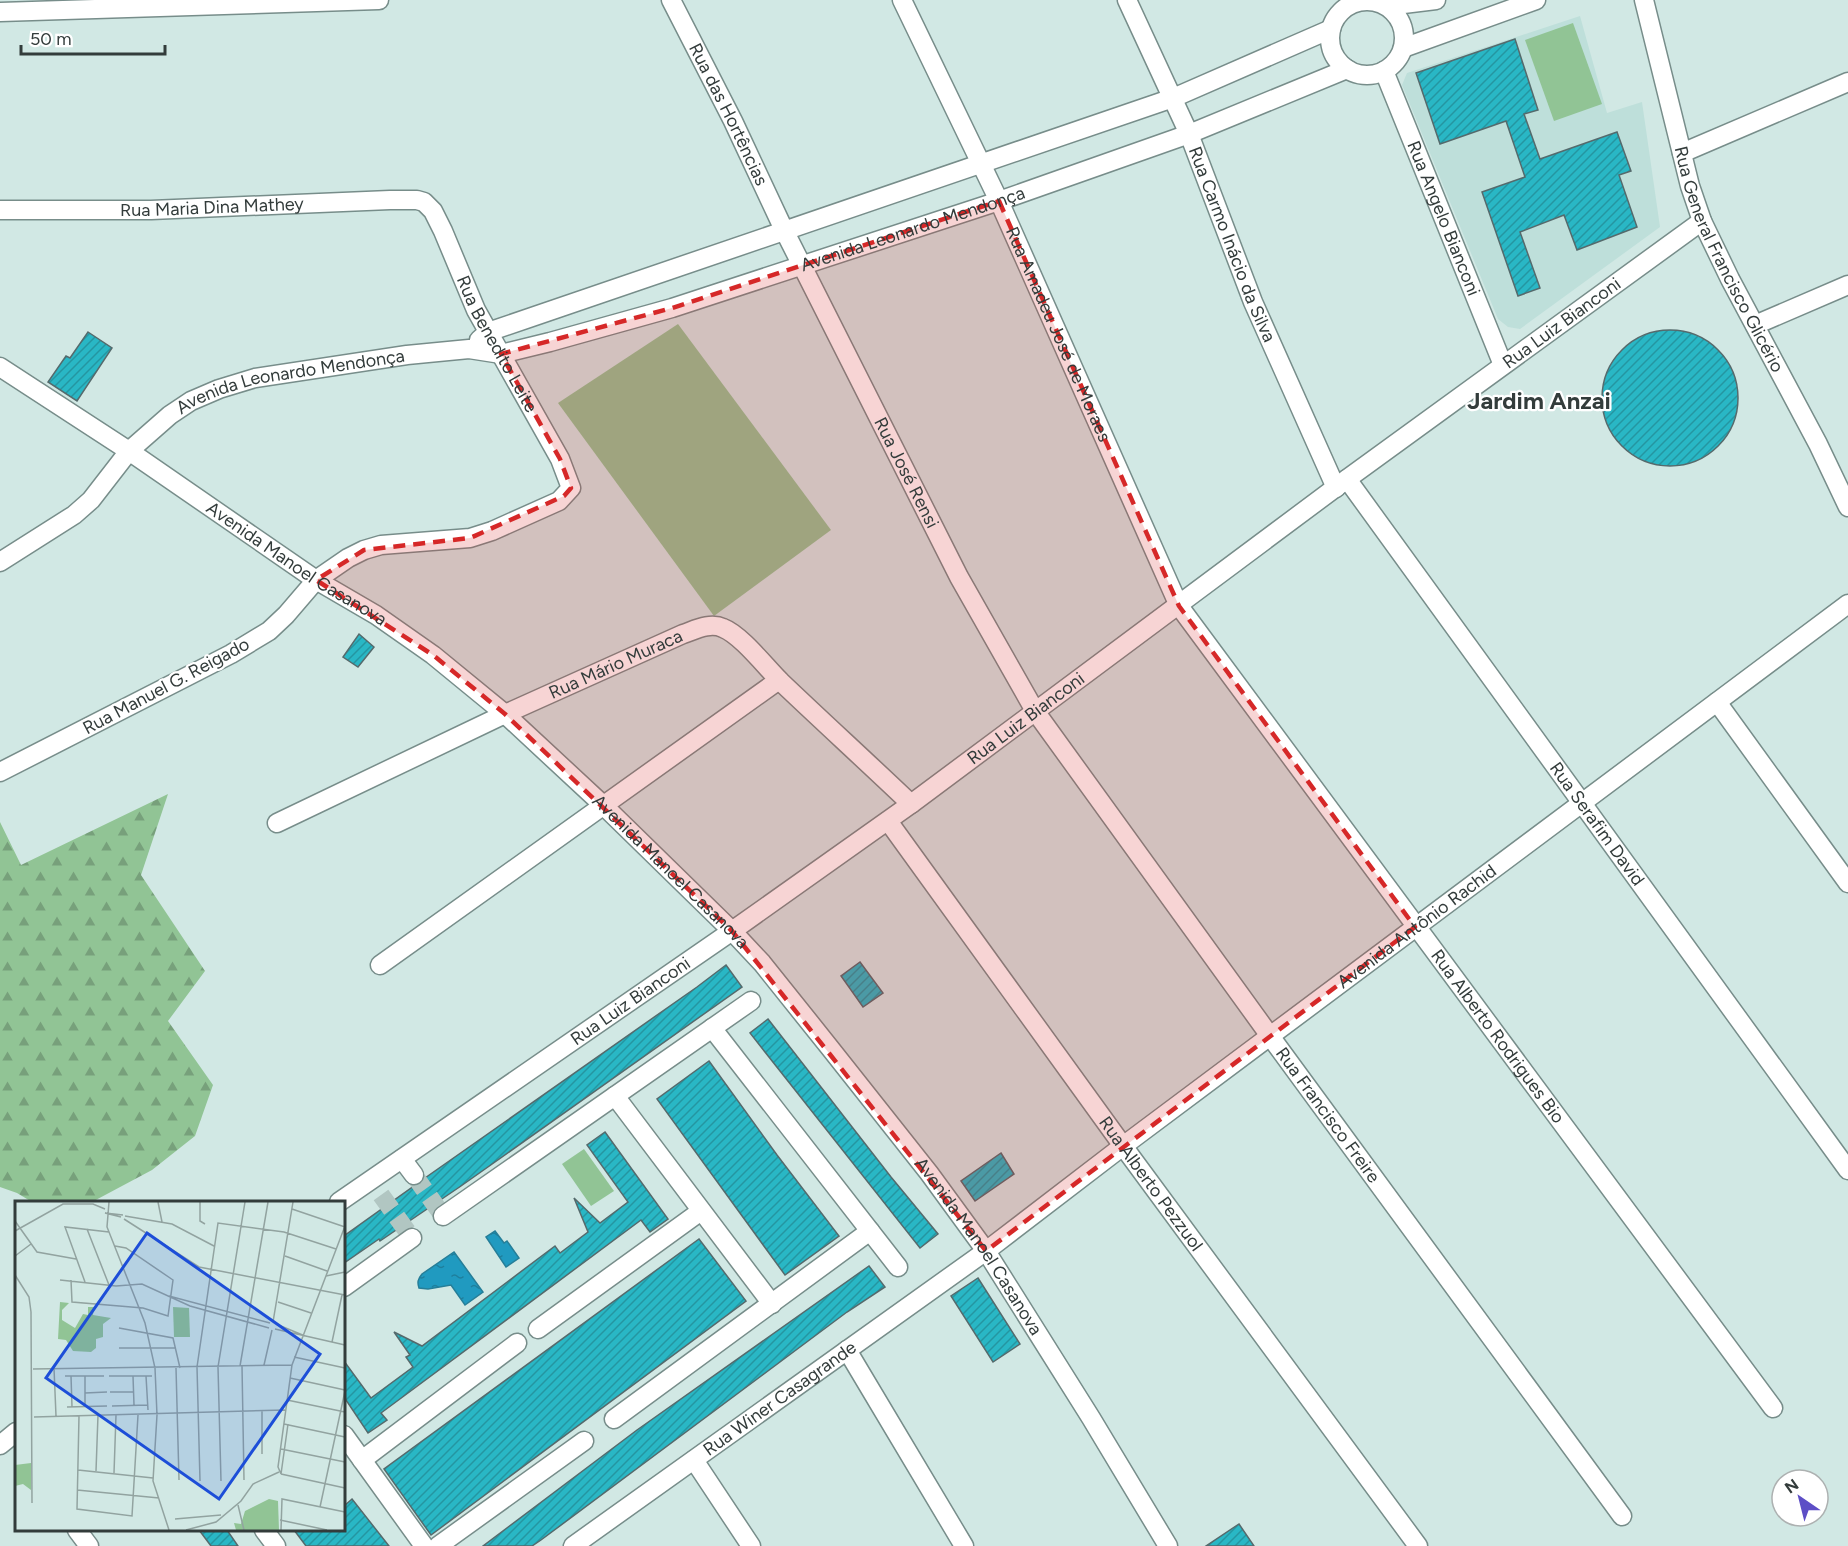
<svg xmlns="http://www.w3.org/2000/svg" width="1848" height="1546" font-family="Figtree,sans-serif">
	<defs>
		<pattern id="forest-firs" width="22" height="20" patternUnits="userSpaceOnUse" patternTransform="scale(1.5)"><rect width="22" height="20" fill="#91c495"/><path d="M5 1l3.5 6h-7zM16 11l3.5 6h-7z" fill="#77a07b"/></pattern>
		<pattern id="water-ripples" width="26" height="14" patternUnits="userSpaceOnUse" patternTransform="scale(1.5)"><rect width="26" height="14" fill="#209ac0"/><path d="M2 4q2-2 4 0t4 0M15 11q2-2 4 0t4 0" fill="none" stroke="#1d7f9d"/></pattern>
		<pattern id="building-hatch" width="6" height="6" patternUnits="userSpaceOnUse" patternTransform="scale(1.5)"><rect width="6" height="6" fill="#29b7c5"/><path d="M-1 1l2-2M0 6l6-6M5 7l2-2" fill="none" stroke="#2496a1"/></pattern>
	</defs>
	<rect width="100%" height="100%" fill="#d1e8e4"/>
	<polygon fill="#bedfda" points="1580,16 1607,113 1642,102 1660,227 1520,329 1508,327 1498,319 1402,85 1407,73"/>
	<polygon fill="url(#forest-firs)" points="168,794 141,875 205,971 168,1021 213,1085 195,1136 152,1170 92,1202 32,1202 17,1193 0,1187 0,822 21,865"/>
	<g fill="#91c495">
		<polygon points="1573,23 1602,104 1554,121 1525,40"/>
		<polygon points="678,324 831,530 714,616 558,403"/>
		<polygon points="584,1149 614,1191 591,1206 562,1164"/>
	</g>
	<g fill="url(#water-ripples)" stroke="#267e98" stroke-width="1.5">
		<polygon points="495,1231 504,1243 507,1241 519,1258 506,1267 486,1237"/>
		<path d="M454,1252l29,40 -18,13 -14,-20 -23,4 -9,-1c-2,-6 -1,-9 3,-14z"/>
	</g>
	<g fill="url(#building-hatch)" stroke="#556a6c" stroke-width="1.5">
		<polygon points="1515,39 1538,110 1524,114 1540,159 1617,132 1631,171 1619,175 1637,227 1577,250 1564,215 1520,232 1540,288 1518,296 1482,192 1525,177 1506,121 1440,144 1416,73"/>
		<circle cx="1670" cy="398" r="68"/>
		<polygon points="88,332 112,348 77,401 48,382 66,356 70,358"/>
		<polygon points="359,634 374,647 358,667 343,657"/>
		<polygon points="860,962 883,993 863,1007 841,976"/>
		<polygon points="726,965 742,987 461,1186 380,1241 379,1239 344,1263 344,1236 414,1186 420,1184 425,1178 697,987"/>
		<polygon points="768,1019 891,1177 938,1234 920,1248 750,1033"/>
		<polygon points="709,1061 777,1155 839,1236 785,1275 657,1099"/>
		<polygon points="605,1132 668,1219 650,1232 641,1220 381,1413 387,1420 368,1433 344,1397 344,1361 371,1398 413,1367 406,1357 410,1355 394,1332 422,1346 555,1246 560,1253 588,1232 574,1198 600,1223 628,1202 587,1145"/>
		<polygon points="1001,1153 1014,1174 975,1201 961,1181"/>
		<polygon points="699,1239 746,1301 431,1535 384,1469"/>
		<polygon points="869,1266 885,1287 847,1312 541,1540 532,1546 483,1546 637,1430"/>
		<polygon points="978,1278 1020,1344 993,1362 951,1296"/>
		<polygon points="352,1499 389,1546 306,1546 294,1530 344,1530 344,1506"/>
		<polygon points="1239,1524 1254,1546 1206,1546"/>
		<polygon points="199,1530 227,1530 238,1546 211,1546"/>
	</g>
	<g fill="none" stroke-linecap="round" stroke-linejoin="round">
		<g stroke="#b1c6c2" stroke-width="18" stroke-dasharray="18 9" stroke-linecap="butt">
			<polyline points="414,1175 443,1216"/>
			<polyline points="381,1195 412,1238"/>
		</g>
		<g stroke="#778d8a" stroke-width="21">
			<g id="street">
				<path id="s1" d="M671,0l62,121 51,109 175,347 76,134 235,325 352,480"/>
				<path id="s2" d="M902,0l97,201 180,405 594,802"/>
				<path id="s3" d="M1127,0l62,134 64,168 83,186"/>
				<path id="s4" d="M1644,0l46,186 12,35 28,58 88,165 30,63"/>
				<circle cx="1367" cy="38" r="37"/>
				<polyline points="1387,6 1436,0"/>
				<polyline points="0,12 379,0"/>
				<polyline points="1403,48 1536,0"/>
				<path id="s5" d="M1384,71l119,294"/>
				<polyline points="1682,153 1848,82"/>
				<path id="s6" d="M0,210h151l239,-10h27l7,2 9,9 10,20 33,79 84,149 11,29 -12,13 -67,30 -22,7 -89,7 -17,5 -16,8 -32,22 -30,35 -17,16 -38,23 -231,118"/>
				<polyline points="1755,325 1848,285"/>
				<polyline points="479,340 488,332 532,317 1173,98 1331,29"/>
				<path id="s7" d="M0,367l129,84 187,129 60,35 57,40 72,59 98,91 129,126 30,32 68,85 99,125 57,78 105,167 77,128"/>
				<path id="s8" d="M1347,479l501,691"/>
				<path id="s9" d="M0,562l74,-47 17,-15 38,-49 41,-36 21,-14 28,-12 36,-11 152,-23 62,-6 32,5 49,-12 122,-34 327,-107 190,-67 158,-65"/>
				<polyline points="1717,702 1848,883"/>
				<path id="s10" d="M888,821l235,325 295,400"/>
				<path id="s11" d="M277,823l228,-109 178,-80c12,-4 27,-12 40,-6 18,7 42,38 57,53 43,41 88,82 131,123"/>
				<polyline points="380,965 779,680"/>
				<polyline points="712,1028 898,1267"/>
				<polyline points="615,1096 772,1304"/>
				<polyline points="402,1159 414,1175"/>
				<path id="s12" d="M339,1202l393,-271 179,-127 436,-325 355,-258"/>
				<polyline points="443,1216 751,1001"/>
				<polyline points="344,1287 412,1238"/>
				<polyline points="538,1329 701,1211"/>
				<polyline points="847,1350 964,1546"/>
				<polyline points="614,1419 870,1231"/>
				<polyline points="344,1435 424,1546"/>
				<polyline points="0,1445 16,1432"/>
				<polyline points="362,1460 517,1343"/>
				<polyline points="694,1460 751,1546"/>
				<polyline points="77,1530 89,1546"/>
				<polyline points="264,1530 276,1546"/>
				<polyline points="438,1546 584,1441"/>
				<path id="s13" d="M573,1546l413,-295 137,-105 725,-542"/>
			</g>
		</g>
		<use href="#street" stroke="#fff" stroke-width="18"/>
	</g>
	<path fill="#d62828" fill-opacity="0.2" stroke="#d62828" stroke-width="4.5" stroke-dasharray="12 8" stroke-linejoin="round" d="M999,201l180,405 236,321 -429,324 -254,-320 -227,-217 -72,-59 -117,-75 48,-30 106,-12 94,-42 7,-8 -11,-29 -59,-105 171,-46z"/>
	<g text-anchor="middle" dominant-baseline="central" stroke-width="4.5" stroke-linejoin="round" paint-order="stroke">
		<g font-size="18" fill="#333c3b" stroke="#fff">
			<text stroke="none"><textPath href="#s1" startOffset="128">Rua das Hortências</textPath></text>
			<text stroke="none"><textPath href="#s6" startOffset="212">Rua Maria Dina Mathey</textPath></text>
			<text stroke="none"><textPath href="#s5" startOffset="159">Rua Angelo Bianconi</textPath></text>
			<text stroke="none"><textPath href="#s9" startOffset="999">Avenida Leonardo Mendonça</textPath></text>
			<text stroke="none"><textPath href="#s3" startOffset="266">Rua Carmo Inácio da Silva</textPath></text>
			<text stroke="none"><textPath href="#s4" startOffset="274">Rua General Francisco Glicério</textPath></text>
			<text stroke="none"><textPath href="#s12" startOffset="1506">Rua Luiz Bianconi</textPath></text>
			<text stroke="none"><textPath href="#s2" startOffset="369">Rua Amadeu José de Moraes</textPath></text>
			<text stroke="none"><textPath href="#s6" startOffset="585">Rua Benedito Leite</textPath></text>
			<text stroke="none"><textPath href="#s9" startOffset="354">Avenida Leonardo Mendonça</textPath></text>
			<text stroke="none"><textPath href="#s1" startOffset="528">Rua José Rensi</textPath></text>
			<text stroke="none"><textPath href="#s7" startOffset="356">Avenida Manoel Casanova</textPath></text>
			<text stroke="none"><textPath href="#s11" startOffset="374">Rua Mário Muraca</textPath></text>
			<text transform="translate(166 686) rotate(-28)">Rua Manuel G. Reigado</text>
			<text stroke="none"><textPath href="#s12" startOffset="840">Rua Luiz Bianconi</textPath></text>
			<text stroke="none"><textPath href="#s8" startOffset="426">Rua Serafim David</textPath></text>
			<text stroke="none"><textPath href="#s7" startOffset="842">Avenida Manoel Casanova</textPath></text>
			<text stroke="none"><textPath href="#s13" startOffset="1047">Avenida Antônio Rachid</textPath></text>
			<text stroke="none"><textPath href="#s12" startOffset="354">Rua Luiz Bianconi</textPath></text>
			<text stroke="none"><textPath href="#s2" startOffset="1202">Rua Alberto Rodrigues Bio</textPath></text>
			<text stroke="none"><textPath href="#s1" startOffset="1298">Rua Francisco Freire</textPath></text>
			<text stroke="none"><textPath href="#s10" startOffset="448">Rua Alberto Pezzuol</textPath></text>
			<text stroke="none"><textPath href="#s7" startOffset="1328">Avenida Manoel Casanova</textPath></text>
			<text stroke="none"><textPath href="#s13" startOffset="254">Rua Winer Casagrande</textPath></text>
		</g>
		<g font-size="24" font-weight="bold" fill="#333c3b" stroke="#fff">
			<text x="1539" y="400">Jardim Anzai</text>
		</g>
	</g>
	<g transform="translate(15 1201)">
		<rect width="330" height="330" fill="#d1e8e4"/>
		<path d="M45,101l9,1 -7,7v10l13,8 8,-14 5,1v-8h6l-1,8 18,3 -8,6v13l-7,2v9l-5,4 -18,-1 -7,-11 -8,-1zM16,262v27l-8,-6 -8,2v-21zM254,298l9,2 1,29h-43l-2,-7 7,1 4,-13z" fill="#91c495"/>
		<path d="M158,106l16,1 1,29h-16z" fill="#91c495"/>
		<path fill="none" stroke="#92a3a0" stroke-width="1.5" d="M94,1l-2,25 38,96 10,45 2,47 -4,66 16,49M143,1l4,20M185,1v19l5,3M277,8l53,18M110,15l47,8 42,22M106,16l-16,-4 18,2M109,18l75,48 146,28M0,20l22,31 39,7M72,28l22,56M0,30l48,-27h30l12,5M0,55l16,-12M270,55l42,15M0,74l14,22 2,15 1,191M311,75l19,-4M45,79l56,6 26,-2 48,22 79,22M56,79l1,22 71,6 25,8 5,-36 -47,-32 -11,-2M70,81l-20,-55 44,5M154,95l101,27M263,101l33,11M258,121l20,-120M261,123l29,12M104,127l54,10 7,30M260,128l70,16M317,141l10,-47M104,147h56M279,156l51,11M249,164l8,-35M225,165l28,-164M227,165l2,114M39,167l2,48M161,167l3,112M18,168l259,-4M50,175h39M56,175l1,31M70,175v30M94,175h43M118,175l1,29M131,175l2,34M275,177l55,12M95,191h23M70,192l22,-1M272,199l58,12M97,205l36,-1M52,206l40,-1M247,210v43M64,215l-2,93 55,7 6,-101M19,216l251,-7M269,223l61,13M266,248l64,13M63,269l75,8M81,270l2,-56M99,272l2,-58M266,273l-3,-7 14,-102 53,-139M266,273l64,14M266,273l7,-50M185,280l-3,-114 21,-144 66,9 52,17M206,280l-3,-114 27,-165M62,289l82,8M223,304l6,25M305,306l25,-116M160,318l46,-4M265,319l47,10M171,329l30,-8 25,-21 12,-17 26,-12M266,329l1,-31 63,13"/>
		<path fill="#1d4ed8" fill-opacity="0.15" stroke="#1d4ed8" stroke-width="3" d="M132,32l173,121 -101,145 -173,-121z"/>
		<rect width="330" height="330" fill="none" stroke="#333c3b" stroke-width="3"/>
	</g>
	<g transform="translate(1800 1498) rotate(325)"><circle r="28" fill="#ffffff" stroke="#adb1b1" stroke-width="1.5"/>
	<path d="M0-4.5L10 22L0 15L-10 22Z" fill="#5d4ec6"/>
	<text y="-9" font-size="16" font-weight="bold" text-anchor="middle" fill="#333c3b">N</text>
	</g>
	<path d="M21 45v9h144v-9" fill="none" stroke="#333c3b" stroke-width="3"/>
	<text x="30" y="45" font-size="18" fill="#333c3b" stroke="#ffffff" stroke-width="4.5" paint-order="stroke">50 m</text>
</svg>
